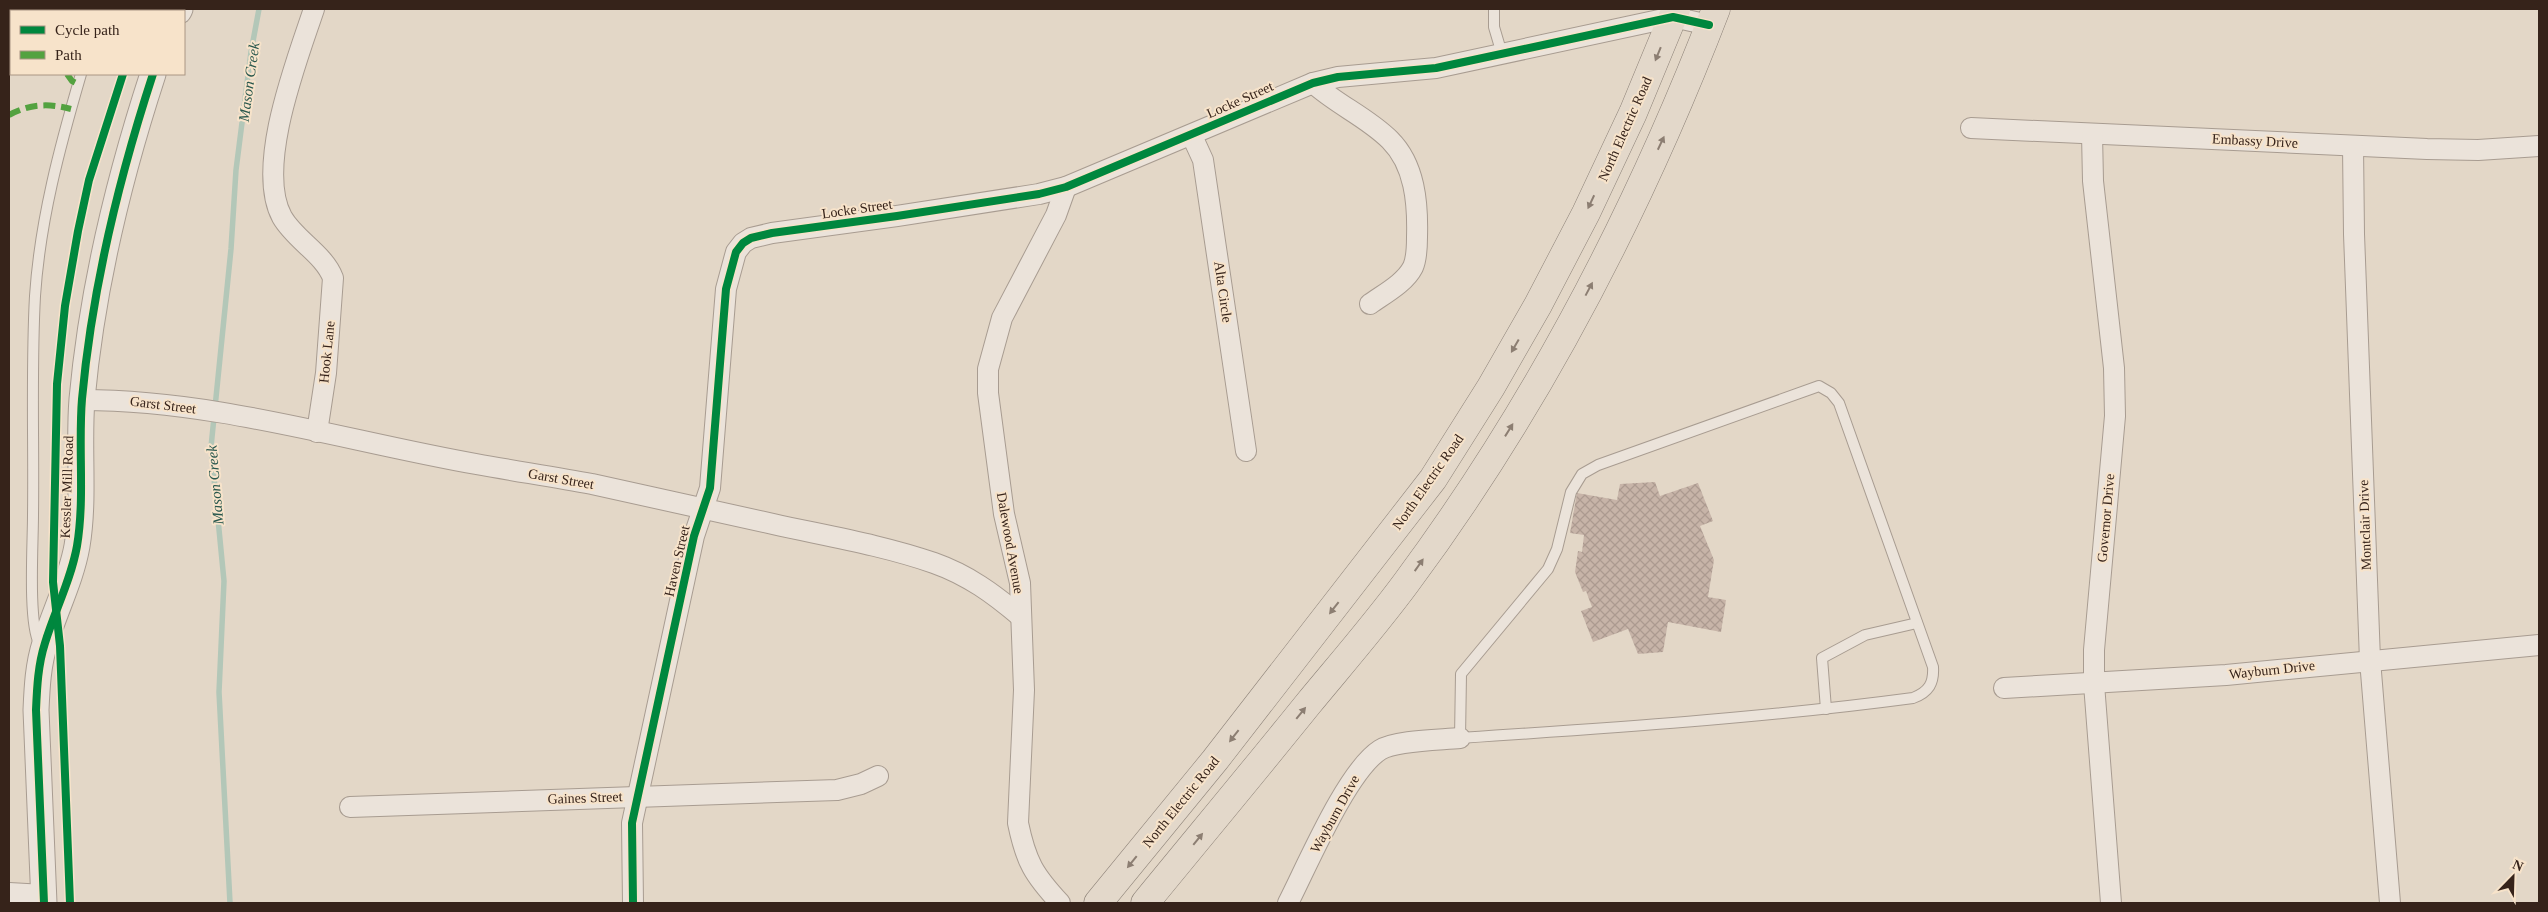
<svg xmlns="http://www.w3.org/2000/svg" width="2548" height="912" font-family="'Times New Roman',serif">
	<defs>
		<pattern id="building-cross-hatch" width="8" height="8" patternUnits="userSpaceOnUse" patternTransform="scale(1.25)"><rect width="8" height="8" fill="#c7b4a8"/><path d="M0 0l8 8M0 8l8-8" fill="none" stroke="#ac9a90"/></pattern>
	</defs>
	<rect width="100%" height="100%" fill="#e3d7c7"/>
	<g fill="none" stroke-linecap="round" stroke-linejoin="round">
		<polyline stroke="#b3c7b8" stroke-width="5.5" points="230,903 219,692 224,581 211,447 231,249 236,170 251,52 259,9"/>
	</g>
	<polygon fill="url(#building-cross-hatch)" points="1655,482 1660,496 1698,483 1713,521 1700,526 1714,560 1708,597 1726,600 1721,632 1668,622 1663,652 1638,654 1628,629 1593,642 1581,611 1592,607 1586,591 1583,592 1575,572 1578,551 1582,552 1584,535 1570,533 1577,493 1617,500 1620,484"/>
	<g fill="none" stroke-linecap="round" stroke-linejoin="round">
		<g stroke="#a89c91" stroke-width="12">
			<g id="service">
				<polyline points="1494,9 1494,27 1502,54"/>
				<polyline points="100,11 100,9"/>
				<path d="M1819,386l12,7 8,10 94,264c1,16 -4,25 -20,31 -150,20 -302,30 -453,40l1,-64 87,-105 9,-20 14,-57 11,-18 16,-9z"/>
				<path d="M39,643c-11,-22 -6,-99 -6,-128 1,-73 -2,-146 2,-219 5,-76 25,-150 46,-222"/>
				<polyline points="1826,709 1822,658 1865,635 1917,623"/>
			</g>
		</g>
		<g stroke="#a89c91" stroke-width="22">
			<g id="minor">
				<path d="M314,9c-17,51 -59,158 -32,208 13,23 42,37 51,61l-7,95 -9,59"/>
				<path d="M1313,83c24,22 54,34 77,57 25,25 28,63 27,97 0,9 0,21 -4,30 -8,16 -29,27 -43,37"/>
				<polyline points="1971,128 2427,149 2478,150 2539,146"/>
				<polyline points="2092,134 2093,181 2114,368 2115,416 2094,650 2094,684 2111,903"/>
				<polyline points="1192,136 1203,160 1246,451"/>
				<polyline points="2353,146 2354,234 2370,660 2390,903"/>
				<path d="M82,400c134,0 264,41 394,64 39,7 78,13 116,20 60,13 121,27 181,40 54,12 109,21 161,39 34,12 60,31 87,54"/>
				<polyline points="2004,688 2226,675 2539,645"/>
				<polyline points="350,807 837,790 861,784 878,776"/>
				<polyline points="9,893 44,895"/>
				<polyline points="633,903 632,823 694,536 710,488 726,289 736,252 743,243 751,238 772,233 897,216 1039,194 1066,187 1313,83 1338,77 1436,68 1673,17 1709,25"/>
				<path d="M1060,903c-26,-28 -34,-41 -42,-80l6,-133 -4,-107 -16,-69 -16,-121v-24l14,-51 54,-103 10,-28"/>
				<path d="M1288,903c19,-37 59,-132 92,-153 16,-10 60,-10 80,-12"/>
			</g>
		</g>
		<g stroke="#a89c91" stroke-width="27">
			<g id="tertiary">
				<polyline points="179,11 180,9"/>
				<path d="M44,903l-8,-193c1,-23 2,-45 9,-67 10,-33 26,-63 32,-97 8,-48 1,-99 5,-147 10,-110 37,-221 71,-325"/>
			</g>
		</g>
		<g stroke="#8d8278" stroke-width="29">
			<g id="primary">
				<polyline points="1098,903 1215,760 1433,479 1491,387 1538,305 1586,213 1633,113 1676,9"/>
				<path d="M1145,903c54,-66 109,-132 163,-199 33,-40 67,-79 98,-121 130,-175 232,-371 310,-574"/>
			</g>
		</g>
		<use href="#service" stroke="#ebe3da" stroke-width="10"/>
		<use href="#minor" stroke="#ebe3da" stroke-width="20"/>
		<use href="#tertiary" stroke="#ebe3da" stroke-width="25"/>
		<use href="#primary" stroke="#e3d8ca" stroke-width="28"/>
		<g stroke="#53a240" stroke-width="6" stroke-dasharray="12 6" stroke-linecap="butt">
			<polyline points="67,11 67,9"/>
			<polyline points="67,74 72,81 78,84"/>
			<path d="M9,115c21,-11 39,-12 62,-6"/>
		</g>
		<g stroke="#f7e3ca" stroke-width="11">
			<g id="cycleway">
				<path d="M44,903l-8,-193c1,-23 2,-45 9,-67 10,-33 26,-63 32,-97 8,-48 1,-99 5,-147 10,-110 37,-221 71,-325"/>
				<polyline points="70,903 60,646 53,582 57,384 65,306 78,231 89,180 123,74"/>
				<polyline points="633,903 632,823 694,536 710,488 726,289 736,252 743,243 751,238 772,233 897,216 1039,194 1066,187 1313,83 1338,77 1436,68 1673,17 1709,25"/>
			</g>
		</g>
		<use href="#cycleway" stroke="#00873e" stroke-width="8"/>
	</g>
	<defs><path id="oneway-solid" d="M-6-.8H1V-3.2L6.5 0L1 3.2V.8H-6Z" transform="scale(1.25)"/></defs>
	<g fill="#8c7e72">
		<use href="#oneway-solid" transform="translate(1658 54) rotate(112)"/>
		<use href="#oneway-solid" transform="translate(1661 143) rotate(-65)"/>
		<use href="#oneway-solid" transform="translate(1591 202) rotate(115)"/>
		<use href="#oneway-solid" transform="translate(1589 289) rotate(-62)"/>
		<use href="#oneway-solid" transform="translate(1515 346) rotate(120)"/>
		<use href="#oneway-solid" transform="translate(1509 430) rotate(-58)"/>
		<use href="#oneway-solid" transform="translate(1419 565) rotate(-55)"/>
		<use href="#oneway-solid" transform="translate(1334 608) rotate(128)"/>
		<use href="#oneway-solid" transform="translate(1301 713) rotate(-51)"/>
		<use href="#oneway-solid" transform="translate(1234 736) rotate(128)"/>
		<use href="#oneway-solid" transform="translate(1198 839) rotate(-51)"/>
		<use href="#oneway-solid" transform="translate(1132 862) rotate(129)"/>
	</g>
	<g text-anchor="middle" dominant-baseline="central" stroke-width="4" stroke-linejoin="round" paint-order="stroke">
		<g font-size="14" fill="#36231a" stroke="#f7e3ca">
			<text transform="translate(1240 100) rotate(-24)">Locke Street</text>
			<text transform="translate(1625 129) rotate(-66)">North Electric Road</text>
			<text transform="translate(2255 141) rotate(3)">Embassy Drive</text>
			<text transform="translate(857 209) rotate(-8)">Locke Street</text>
			<text transform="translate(1223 292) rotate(82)">Alta Circle</text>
			<text transform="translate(327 352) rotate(-84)">Hook Lane</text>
			<text transform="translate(163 405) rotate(7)">Garst Street</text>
			<text transform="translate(561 479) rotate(10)">Garst Street</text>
			<text transform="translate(1428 482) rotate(-55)">North Electric Road</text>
			<text transform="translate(67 487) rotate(-88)">Kessler Mill Road</text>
			<text transform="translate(2106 518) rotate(-85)">Governor Drive</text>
			<text transform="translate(2365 525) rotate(-92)">Montclair Drive</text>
			<text transform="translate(1010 543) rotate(80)">Dalewood Avenue</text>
			<text transform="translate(677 561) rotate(-77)">Haven Street</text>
			<text transform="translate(2272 670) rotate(-6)">Wayburn Drive</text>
			<text transform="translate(585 798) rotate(-2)">Gaines Street</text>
			<text transform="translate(1181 802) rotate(-51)">North Electric Road</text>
			<text transform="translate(1335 814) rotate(-61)">Wayburn Drive</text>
		</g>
		<g font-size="15" font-style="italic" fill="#28574d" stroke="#f7e3ca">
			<text transform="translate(249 82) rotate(-82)">Mason Creek</text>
			<text transform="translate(215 485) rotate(-95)">Mason Creek</text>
		</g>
	</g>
	<rect width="2548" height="912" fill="none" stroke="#36231a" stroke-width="20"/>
	<rect x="10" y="10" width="175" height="65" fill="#f7e3ca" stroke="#aa9684"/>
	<rect x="20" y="26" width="25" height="8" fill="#00873e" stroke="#aa9684"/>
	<text x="55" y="35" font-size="15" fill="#36231a">Cycle path</text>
	<rect x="20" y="51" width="25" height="8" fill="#53a240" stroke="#aa9684"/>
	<text x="55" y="60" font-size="15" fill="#36231a">Path</text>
	<g transform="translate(2513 877) rotate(23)" stroke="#f7e3ca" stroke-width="4" paint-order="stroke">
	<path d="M0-4L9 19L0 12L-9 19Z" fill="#36231a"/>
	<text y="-8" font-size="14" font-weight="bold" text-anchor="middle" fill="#36231a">N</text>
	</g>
</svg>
